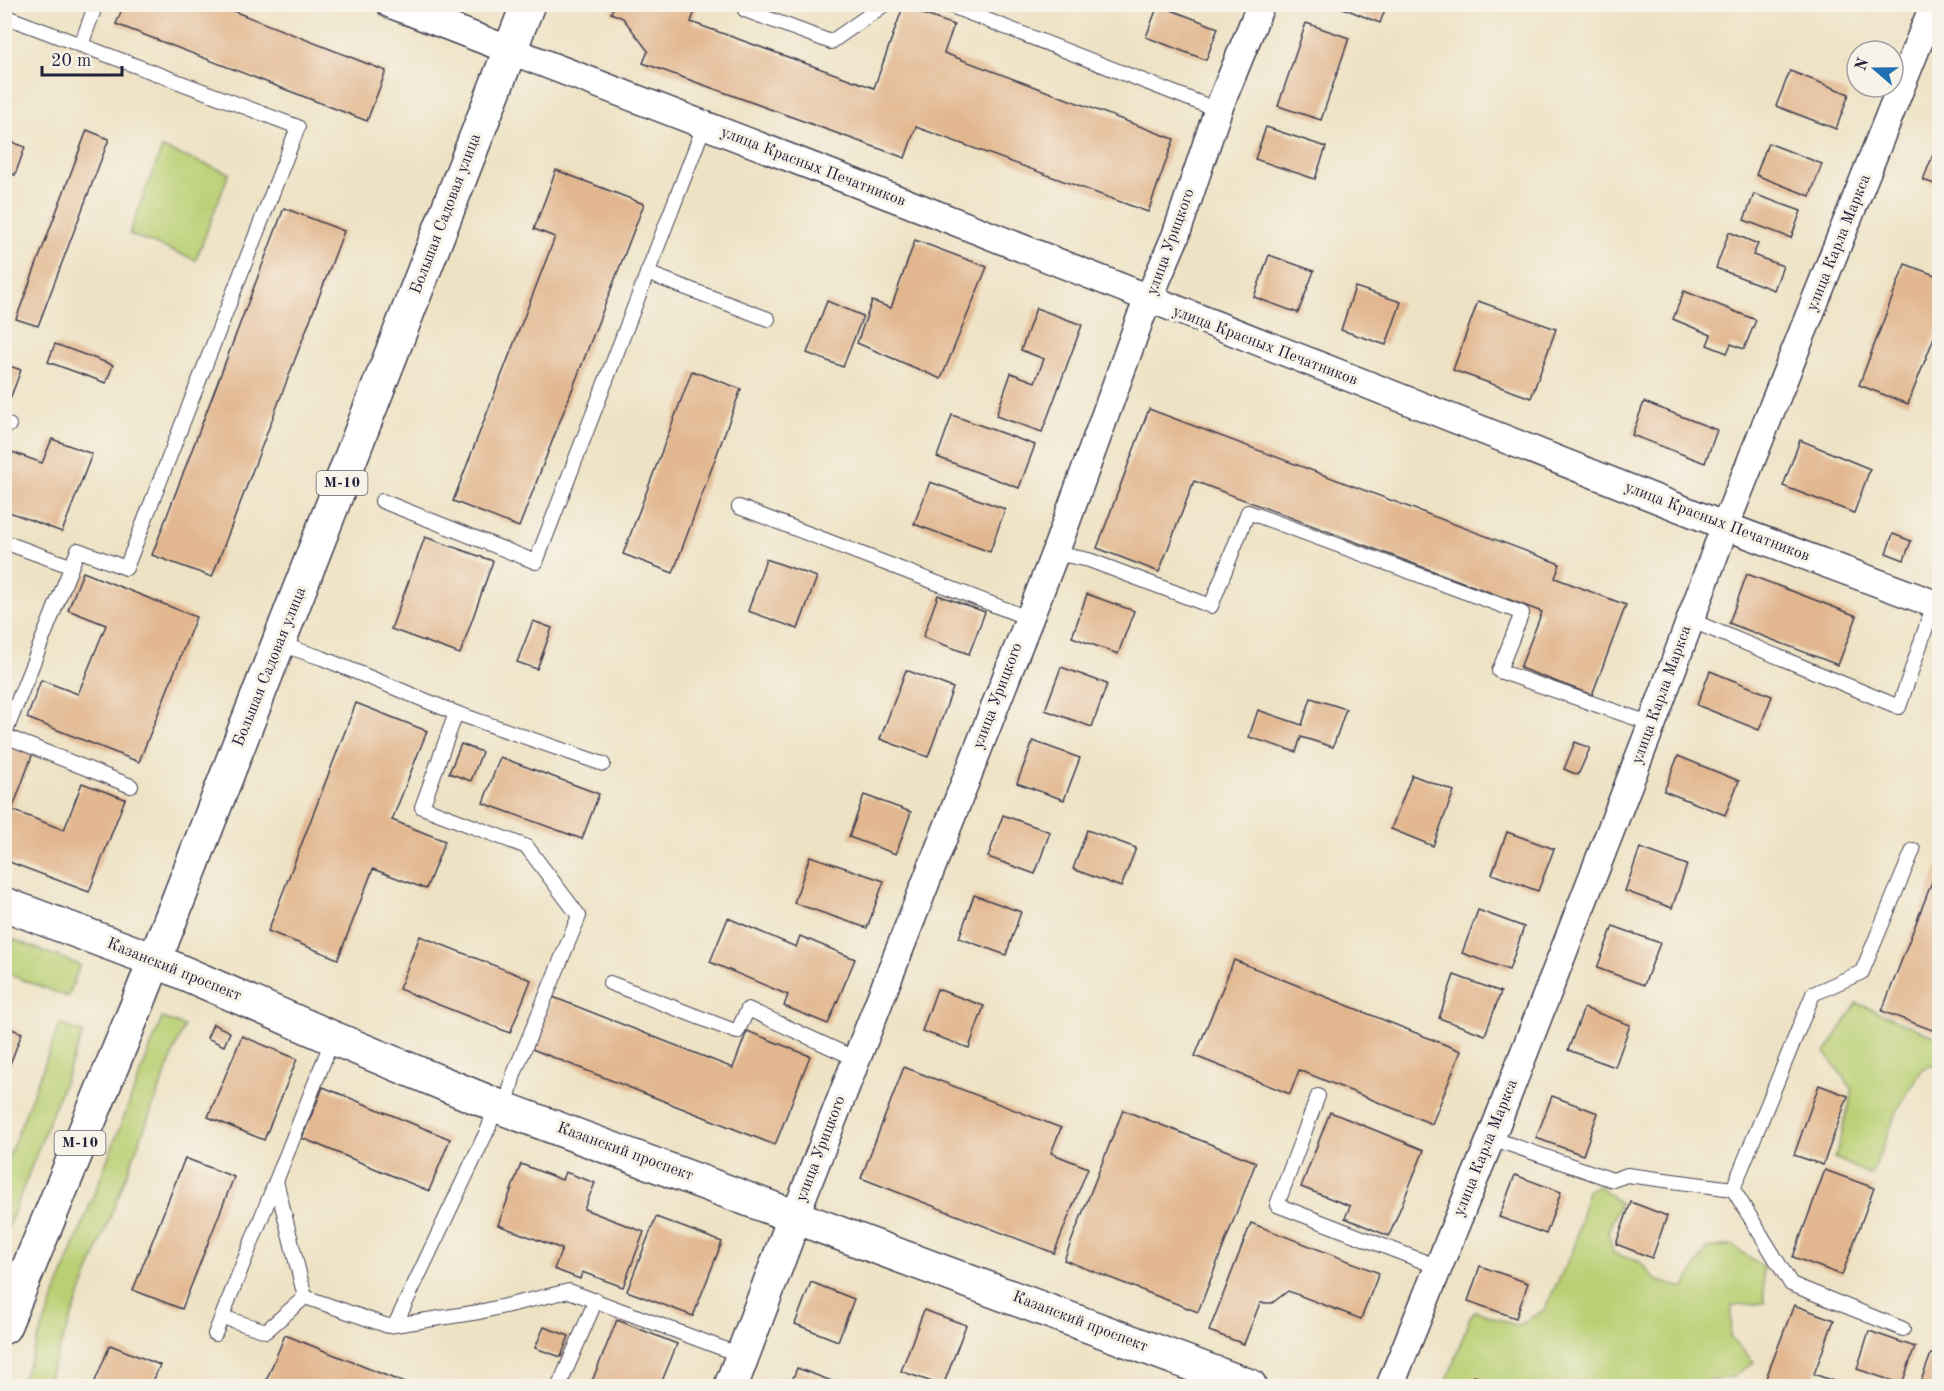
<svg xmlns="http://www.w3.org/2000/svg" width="1944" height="1391" font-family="'Old Standard TT',serif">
	<rect width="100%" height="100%" fill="#f7f3e8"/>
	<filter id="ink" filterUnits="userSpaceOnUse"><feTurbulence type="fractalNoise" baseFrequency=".0167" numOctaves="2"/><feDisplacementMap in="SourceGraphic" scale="12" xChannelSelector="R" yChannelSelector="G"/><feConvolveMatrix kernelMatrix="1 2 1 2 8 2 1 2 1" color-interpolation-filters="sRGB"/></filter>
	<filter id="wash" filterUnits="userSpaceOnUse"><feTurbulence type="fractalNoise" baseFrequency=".008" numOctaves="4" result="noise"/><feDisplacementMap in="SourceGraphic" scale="24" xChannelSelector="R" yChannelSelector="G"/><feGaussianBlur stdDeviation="1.35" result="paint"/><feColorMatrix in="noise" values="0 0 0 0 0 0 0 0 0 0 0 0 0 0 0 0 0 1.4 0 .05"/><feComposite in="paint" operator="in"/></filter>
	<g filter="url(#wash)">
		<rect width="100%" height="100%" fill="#eee2c4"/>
		<g fill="#bacf73" stroke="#6e7857" stroke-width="1.5">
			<polygon points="162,148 229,173 196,260 129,234"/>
			<polygon points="4,936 80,965 68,997 5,973"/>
			<polygon points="1857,1003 1939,1038 1939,1064 1923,1068 1899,1107 1871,1175 1835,1158 1853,1090 1825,1053"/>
			<polygon points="162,1018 184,1026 45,1386 20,1386"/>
			<polygon points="60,1024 83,1033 5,1235 5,1166"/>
			<polygon points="1599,1186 1620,1203 1608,1231 1613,1253 1640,1262 1657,1281 1684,1288 1707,1248 1732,1245 1763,1267 1764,1303 1732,1306 1730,1337 1754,1362 1733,1377 1709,1381 1707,1386 1445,1386 1470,1317 1476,1311 1518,1326 1544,1310 1574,1248 1588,1190"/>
		</g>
		<g id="blocks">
			<g fill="#e2b790">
				<polygon points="124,4 215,4 386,71 367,121 116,24"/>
				<polygon points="1333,4 1387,4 1380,23"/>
				<polygon points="614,5 697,5 691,22 874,88 903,7 954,25 944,53 1174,139 1148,212 916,127 905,158 643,63 648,51 623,18 611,13"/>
				<polygon points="1158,5 1218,28 1206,60 1146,37"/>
				<polygon points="1306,23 1349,38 1321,120 1278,106"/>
				<polygon points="1790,71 1849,94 1836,129 1776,106"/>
				<polygon points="1266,127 1326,147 1315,179 1255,159"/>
				<polygon points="87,130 109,139 38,326 16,319"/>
				<polygon points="1940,137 1940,186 1923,180"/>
				<polygon points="4,139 25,147 15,175 4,171"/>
				<polygon points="1768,143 1822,164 1810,196 1756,175"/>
				<polygon points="556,170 644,204 519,527 453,501 555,237 534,229"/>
				<polygon points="1754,194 1801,211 1791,238 1744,220"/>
				<polygon points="284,208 344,231 212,577 152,555"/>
				<polygon points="1729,232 1758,244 1753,255 1783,266 1774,290 1716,268"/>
				<polygon points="915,240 987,267 941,379 857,343 872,301 891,308"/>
				<polygon points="1269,255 1314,271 1298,313 1254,297"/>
				<polygon points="1905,264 1940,277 1940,322 1908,404 1859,385"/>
				<polygon points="1355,287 1401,302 1386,345 1341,330"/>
				<polygon points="1684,291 1756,320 1744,349 1731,344 1727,353 1707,345 1711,335 1673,319"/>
				<polygon points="827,301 863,316 843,367 807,353"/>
				<polygon points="1478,301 1556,329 1531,398 1453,370"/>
				<polygon points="1036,308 1082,325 1042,432 996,416 1011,373 1035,382 1044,359 1021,350"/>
				<polygon points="55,344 113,365 106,383 48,362"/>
				<polygon points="4,364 21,370 10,399 4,397"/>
				<polygon points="692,371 741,389 673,573 623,554"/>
				<polygon points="1644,402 1717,430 1705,463 1632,435"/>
				<polygon points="1149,409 1560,564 1555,578 1626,605 1592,695 1520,668 1542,612 1194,481 1159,572 1097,548"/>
				<polygon points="952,415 1035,445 1019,488 937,457"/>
				<polygon points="52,439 92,454 62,532 4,510 4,449 42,463"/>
				<polygon points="1800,440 1870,469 1854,513 1783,486"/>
				<polygon points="930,482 1005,509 990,552 914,524"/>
				<polygon points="1893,534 1911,541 1904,560 1886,553"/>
				<polygon points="425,537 493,561 460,654 391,629"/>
				<polygon points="766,559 817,577 798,629 748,611"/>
				<polygon points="83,572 196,617 139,762 27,718 41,680 78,694 106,625 68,610"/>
				<polygon points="1747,574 1857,616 1838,665 1729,623"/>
				<polygon points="1087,594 1134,611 1118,654 1072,637"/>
				<polygon points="938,595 985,612 969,654 923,637"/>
				<polygon points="533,621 552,628 537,669 517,662"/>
				<polygon points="1061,667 1107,684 1092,727 1045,710"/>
				<polygon points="906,670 953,688 928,757 880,739"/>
				<polygon points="1710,671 1772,696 1759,730 1697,705"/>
				<polygon points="1311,698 1346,709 1333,747 1301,737 1296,752 1249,737 1258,710 1302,725"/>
				<polygon points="356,703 427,731 392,820 445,841 426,889 373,869 338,959 268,931"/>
				<polygon points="1033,741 1080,758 1064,800 1017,783"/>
				<polygon points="4,742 33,753 12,810 64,830 82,783 125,799 89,892 4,860"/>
				<polygon points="1575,742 1590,748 1578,775 1564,769"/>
				<polygon points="461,744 482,752 471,781 449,773"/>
				<polygon points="1678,756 1739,781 1725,815 1664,791"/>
				<polygon points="500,757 599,794 582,839 483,803"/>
				<polygon points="1412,775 1454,791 1433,846 1391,829"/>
				<polygon points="864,795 911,812 896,854 849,837"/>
				<polygon points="1003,815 1050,832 1035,874 988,857"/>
				<polygon points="1087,830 1136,848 1121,887 1073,869"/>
				<polygon points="1507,832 1554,849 1538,891 1492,874"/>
				<polygon points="1640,848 1687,865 1672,908 1625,891"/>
				<polygon points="810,856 884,881 867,928 794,903"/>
				<polygon points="1940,861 1940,1033 1882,1011"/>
				<polygon points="974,895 1021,912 1006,955 959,938"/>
				<polygon points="1478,910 1524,927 1509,970 1462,953"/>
				<polygon points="728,918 796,947 800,936 855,959 828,1024 784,1006 788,995 710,962"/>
				<polygon points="1613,926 1660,943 1644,985 1597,968"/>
				<polygon points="420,936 531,980 510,1033 399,989"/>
				<polygon points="1234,960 1461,1051 1432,1124 1299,1070 1290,1094 1195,1056"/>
				<polygon points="1454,975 1501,992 1485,1035 1439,1018"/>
				<polygon points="937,989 984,1006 969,1048 922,1031"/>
				<polygon points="553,997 733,1068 747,1031 810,1056 775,1145 532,1049"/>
				<polygon points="1584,1008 1630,1025 1615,1067 1568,1050"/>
				<polygon points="213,1024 230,1032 224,1046 207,1038"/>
				<polygon points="4,1026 22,1033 5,1077 4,1077"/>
				<polygon points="242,1036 297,1059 264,1140 208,1117"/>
				<polygon points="904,1067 1061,1128 1051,1153 1088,1168 1054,1253 861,1178"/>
				<polygon points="1819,1085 1848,1096 1823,1165 1794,1155"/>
				<polygon points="323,1087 450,1139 429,1191 302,1138"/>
				<polygon points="1552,1096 1598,1113 1583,1155 1536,1138"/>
				<polygon points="1123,1110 1256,1162 1198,1312 1064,1260"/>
				<polygon points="1330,1112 1424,1150 1389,1236 1345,1218 1350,1206 1301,1187"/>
				<polygon points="185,1158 234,1177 182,1309 133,1290"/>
				<polygon points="521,1164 562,1180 565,1172 595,1183 584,1209 644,1232 623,1287 582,1272 580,1279 554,1269 562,1249 498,1225"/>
				<polygon points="1825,1170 1874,1188 1842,1275 1793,1257"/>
				<polygon points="1515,1175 1561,1192 1546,1234 1499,1217"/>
				<polygon points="1631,1202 1667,1216 1652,1258 1616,1244"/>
				<polygon points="656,1217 722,1242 693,1316 627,1291"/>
				<polygon points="1251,1223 1379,1273 1361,1319 1288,1291 1272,1303 1260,1303 1244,1344 1209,1331"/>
				<polygon points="1480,1266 1528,1283 1516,1318 1468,1301"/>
				<polygon points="811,1282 854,1299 838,1341 795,1324"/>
				<polygon points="1794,1305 1834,1320 1814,1374 1847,1386 1763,1386"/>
				<polygon points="924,1310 966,1325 943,1386 901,1371"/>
				<polygon points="617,1320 677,1344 660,1386 590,1386"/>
				<polygon points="544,1327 569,1336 561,1357 535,1348"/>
				<polygon points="1869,1331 1915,1347 1902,1384 1857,1369"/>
				<polygon points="285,1335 412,1386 264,1386"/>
				<polygon points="110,1345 160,1365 151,1386 93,1386"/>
				<polygon points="1931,1354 1940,1357 1940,1386 1919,1386"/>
				<polygon points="797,1368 845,1386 790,1386"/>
				<polygon points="1474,1376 1503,1386 1470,1386"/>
			</g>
		</g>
	</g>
	<g filter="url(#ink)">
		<use href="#blocks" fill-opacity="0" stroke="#413f50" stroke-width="1.5"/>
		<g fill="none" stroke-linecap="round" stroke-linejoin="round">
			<g stroke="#413f50" stroke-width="16">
				<g id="service">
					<polyline points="747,4 745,10 831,42 885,4"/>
					<polyline points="946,4 1218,110"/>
					<polyline points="4,16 298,127 126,568 78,550 4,736"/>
					<polyline points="81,45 96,4"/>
					<polyline points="647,273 768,319"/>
					<polyline points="4,424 9,425"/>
					<polyline points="382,501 536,562 704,126"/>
					<polyline points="739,507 1028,618"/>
					<polyline points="4,542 70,566"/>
					<polyline points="1055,553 1089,560 1211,606 1248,512 1522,613 1499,671 1652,724"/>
					<polyline points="1690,620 1899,707 1934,604"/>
					<polyline points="280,644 322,658 456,713 422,807 527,847 579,916 514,1074 505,1109"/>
					<polyline points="456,713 603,764"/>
					<polyline points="5,736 131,786"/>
					<polyline points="610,983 737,1032 748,1009 856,1059"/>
					<polyline points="1318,1096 1277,1205 1438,1267"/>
					<polyline points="1491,1138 1613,1180 1627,1175 1733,1189 1813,994 1862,972 1913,850"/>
					<polyline points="276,1181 305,1297 388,1326 479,1312 569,1291 743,1356"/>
					<polyline points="1733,1189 1791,1284 1903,1329"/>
					<polyline points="222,1317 266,1331 305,1297"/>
					<polyline points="395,1325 489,1127 495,1104"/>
					<polyline points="215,1334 333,1038"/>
					<polyline points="559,1386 596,1300"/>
				</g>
			</g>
			<g stroke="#413f50" stroke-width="30">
				<g id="minor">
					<polyline points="390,4 923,209 1725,526 1940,606"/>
					<polyline points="795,1216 1055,553 1140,319 1176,235 1218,110 1261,4"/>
					<polyline points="1390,1386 1491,1138 1652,724 1725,526 1934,4"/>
				</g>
			</g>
			<g stroke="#413f50" stroke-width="36">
				<g id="tertiary">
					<polyline points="4,904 154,960"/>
					<polyline points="731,1386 795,1216"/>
				</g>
			</g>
			<g stroke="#413f50" stroke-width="36">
				<polyline id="secondary" points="154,960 333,1038 505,1109 1250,1386"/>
			</g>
			<g stroke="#413f50" stroke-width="36">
				<polyline id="trunk" points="4,1327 138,1003 528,4"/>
			</g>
			<use href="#service" stroke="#fff" stroke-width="14"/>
			<use href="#minor" stroke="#fff" stroke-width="27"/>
			<use href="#tertiary" stroke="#fff" stroke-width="33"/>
			<use href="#secondary" stroke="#fff" stroke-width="33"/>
			<use href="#trunk" stroke="#fff" stroke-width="33"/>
		</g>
	</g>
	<g text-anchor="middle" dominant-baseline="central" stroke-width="6" stroke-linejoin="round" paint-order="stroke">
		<g fill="#f7f3e8" stroke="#62616f" stroke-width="1.5">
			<rect x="316.5" y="471" width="51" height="24" rx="4.5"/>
			<rect x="54.5" y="1131" width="51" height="24" rx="4.5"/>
		</g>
		<g font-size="15" font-weight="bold" fill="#22223b">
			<text x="342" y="483">М-10</text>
			<text x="80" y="1143">М-10</text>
		</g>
		<g font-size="16" fill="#22223b" stroke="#f7f3e8">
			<text transform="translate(813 167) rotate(21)">улица Красных Печатников</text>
			<text transform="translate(446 214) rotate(-69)">Большая Садовая улица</text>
			<text transform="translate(1171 242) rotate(-70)">улица Урицкого</text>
			<text transform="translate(1839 243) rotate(-68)">улица Карла Маркса</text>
			<text transform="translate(1265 346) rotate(21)">улица Красных Печатников</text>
			<text transform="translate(1717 522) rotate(21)">улица Красных Печатников</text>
			<text transform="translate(270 667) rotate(-68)">Большая Садовая улица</text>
			<text transform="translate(1662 695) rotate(-70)">улица Карла Маркса</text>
			<text transform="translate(998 696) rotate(-69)">улица Урицкого</text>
			<text transform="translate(174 970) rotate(22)">Казанский проспект</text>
			<text transform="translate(1486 1148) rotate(-68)">улица Карла Маркса</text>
			<text transform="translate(821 1149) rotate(-69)">улица Урицкого</text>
			<text transform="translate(625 1152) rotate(20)">Казанский проспект</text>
			<text transform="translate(1080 1322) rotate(21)">Казанский проспект</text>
		</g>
	</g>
	<rect width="1944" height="1391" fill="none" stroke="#f7f3e8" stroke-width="24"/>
	<g transform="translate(1875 69) rotate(290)"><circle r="28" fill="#f7f3e8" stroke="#a29fa3" stroke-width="1.5"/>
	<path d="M0-4.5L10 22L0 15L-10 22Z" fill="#1f6fb2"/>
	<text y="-9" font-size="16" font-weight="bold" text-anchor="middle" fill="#22223b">N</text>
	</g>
	<path d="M42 66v9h80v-9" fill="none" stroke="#22223b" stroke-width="3"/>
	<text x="51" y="66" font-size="18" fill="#22223b" stroke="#f7f3e8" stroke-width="4.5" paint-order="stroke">20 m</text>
</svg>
